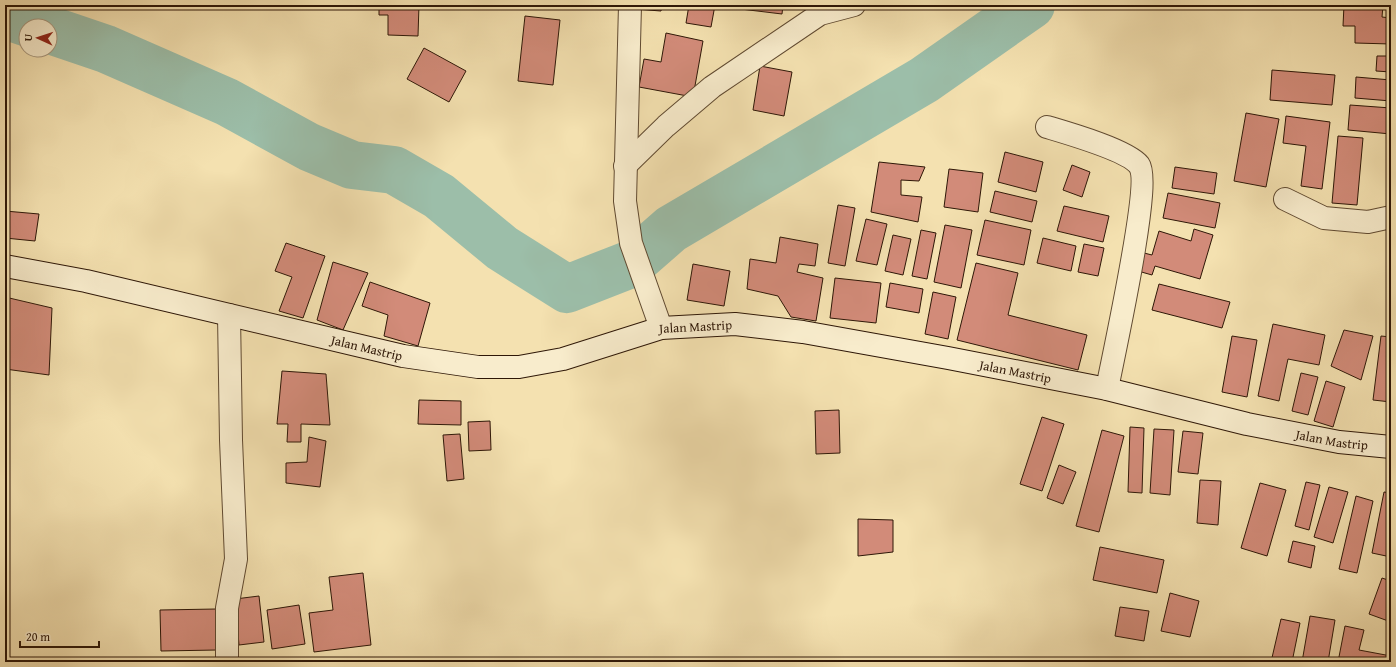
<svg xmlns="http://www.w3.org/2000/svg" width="1396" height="667" font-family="'Gentium Book Plus',serif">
	<rect width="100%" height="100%" fill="#f4e1b0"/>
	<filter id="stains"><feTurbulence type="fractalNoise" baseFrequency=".005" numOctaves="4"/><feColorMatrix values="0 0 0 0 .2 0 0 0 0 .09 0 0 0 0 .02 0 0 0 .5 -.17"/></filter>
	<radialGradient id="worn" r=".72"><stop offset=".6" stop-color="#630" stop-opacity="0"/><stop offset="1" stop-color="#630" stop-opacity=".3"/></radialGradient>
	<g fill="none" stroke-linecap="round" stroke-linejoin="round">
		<g stroke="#9cbea9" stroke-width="48">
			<polyline points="5,15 37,26"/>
			<polyline points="50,30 106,49 227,102 309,147 352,165 394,170 439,196 502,248 567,289 631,264 671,229 924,80 1031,5"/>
		</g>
	</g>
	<g fill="#d28b79" stroke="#2e1707">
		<polygon points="379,5 419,5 418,36 388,35 388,15 379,15"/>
		<polygon points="636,5 662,5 661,11 635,9"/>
		<polygon points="689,5 715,5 711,27 686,23"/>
		<polygon points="724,5 783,5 782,14 724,7"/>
		<polygon points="1344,5 1383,5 1382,17 1391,18 1391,44 1355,43 1355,26 1343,26"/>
		<polygon points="525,16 560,20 553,85 518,81"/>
		<polygon points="666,33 703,41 693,97 639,87 644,59 661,62"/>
		<polygon points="424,48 466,71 449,102 407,79"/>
		<polygon points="1377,56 1391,56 1391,72 1376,71"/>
		<polygon points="760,66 792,72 784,116 753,110"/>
		<polygon points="1272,70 1335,75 1332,105 1270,100"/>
		<polygon points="1356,77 1391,80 1391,101 1355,98"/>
		<polygon points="1350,105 1391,108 1391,134 1348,130"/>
		<polygon points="1246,113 1279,119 1266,187 1234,181"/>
		<polygon points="1286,116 1330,122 1322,189 1301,186 1306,146 1283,143"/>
		<polygon points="1338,136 1363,138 1357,205 1332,203"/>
		<polygon points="1005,152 1043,162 1036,192 998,182"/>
		<polygon points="879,162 925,167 919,181 901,180 901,195 922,197 918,222 871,212"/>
		<polygon points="1072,165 1090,172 1082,197 1063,190"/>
		<polygon points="1175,167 1217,173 1214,194 1172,188"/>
		<polygon points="949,169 983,173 978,212 944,207"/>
		<polygon points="995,191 1037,201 1032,222 990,212"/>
		<polygon points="1168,193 1220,203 1215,228 1163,218"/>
		<polygon points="838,205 855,208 845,266 828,263"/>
		<polygon points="1064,206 1109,216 1103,242 1057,231"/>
		<polygon points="5,211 39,214 35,241 5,238"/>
		<polygon points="866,219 887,224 877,265 856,261"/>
		<polygon points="985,220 1031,230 1024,265 977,255"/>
		<polygon points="945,225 972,230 961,288 934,282"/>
		<polygon points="1194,229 1213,235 1200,279 1155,266 1152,275 1138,271 1144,253 1152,255 1159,231 1191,241"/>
		<polygon points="921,230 936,233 927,279 912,276"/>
		<polygon points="893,235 911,239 903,275 885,271"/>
		<polygon points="780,237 818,244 815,266 799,264 797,272 823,278 816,321 791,317 778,296 747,289 750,259 776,263"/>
		<polygon points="1043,238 1076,246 1071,271 1037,263"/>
		<polygon points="286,243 325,256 303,318 279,311 292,277 275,271"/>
		<polygon points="1084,244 1104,248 1098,276 1078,272"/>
		<polygon points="333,262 368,273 343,330 317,320"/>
		<polygon points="976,263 1018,273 1008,315 1087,335 1078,370 957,340"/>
		<polygon points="693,264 730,271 724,306 687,300"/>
		<polygon points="835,278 881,283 876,323 830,318"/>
		<polygon points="370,282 430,303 418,346 384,336 388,315 362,306"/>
		<polygon points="890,283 923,289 919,313 886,307"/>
		<polygon points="1159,284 1230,302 1222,328 1152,310"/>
		<polygon points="933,292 956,297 948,339 925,334"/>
		<polygon points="5,297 52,308 49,375 5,369"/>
		<polygon points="1273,324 1325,335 1319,365 1288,359 1279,401 1258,396"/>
		<polygon points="1344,330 1373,336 1361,380 1331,366"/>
		<polygon points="1232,336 1257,340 1247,397 1222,392"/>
		<polygon points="1381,336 1391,337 1391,402 1373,400"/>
		<polygon points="282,371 326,374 330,425 301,424 301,442 287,442 288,424 277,424"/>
		<polygon points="1301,373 1318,377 1308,415 1292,411"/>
		<polygon points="1326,381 1345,387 1333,427 1314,421"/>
		<polygon points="419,400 461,401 461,425 418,424"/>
		<polygon points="839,410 840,453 816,454 815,411"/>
		<polygon points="1042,417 1064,424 1042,491 1020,484"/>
		<polygon points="490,421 491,450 469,451 468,422"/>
		<polygon points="1130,427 1144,428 1142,493 1128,492"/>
		<polygon points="1154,429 1174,430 1170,495 1150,493"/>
		<polygon points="1102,430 1124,436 1099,532 1076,526"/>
		<polygon points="1183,431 1203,433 1198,474 1178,472"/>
		<polygon points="460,434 464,479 447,481 443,435"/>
		<polygon points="309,437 326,441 320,487 286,483 286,463 307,462"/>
		<polygon points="1059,465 1076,472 1063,504 1047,498"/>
		<polygon points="1200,480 1221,481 1218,525 1197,523"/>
		<polygon points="1306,482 1320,485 1309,530 1295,526"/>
		<polygon points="1260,483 1286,490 1267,556 1241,548"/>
		<polygon points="1329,487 1348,492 1333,543 1314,537"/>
		<polygon points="1384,492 1391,493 1391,557 1372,553"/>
		<polygon points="1356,496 1373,501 1357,573 1339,569"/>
		<polygon points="858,519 893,520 893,552 858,556"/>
		<polygon points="1293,541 1315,546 1311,568 1288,562"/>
		<polygon points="1100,547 1164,560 1157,593 1093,580"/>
		<polygon points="363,573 371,645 314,652 309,613 333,610 329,577"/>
		<polygon points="1382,578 1391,581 1391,622 1369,614"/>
		<polygon points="1170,593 1199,601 1190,637 1161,631"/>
		<polygon points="259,596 264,642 239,645 235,599"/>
		<polygon points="299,605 305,644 272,649 267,610"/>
		<polygon points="1120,607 1149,611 1144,641 1115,636"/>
		<polygon points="216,609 217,650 161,651 160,610"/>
		<polygon points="1310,616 1335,620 1328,662 1302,662"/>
		<polygon points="1281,619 1300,623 1292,662 1271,662"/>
		<polygon points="1345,626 1364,630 1359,650 1391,656 1391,662 1338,662"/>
	</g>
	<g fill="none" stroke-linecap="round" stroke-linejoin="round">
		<g stroke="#604a31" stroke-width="24">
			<g id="street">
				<polyline points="630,5 625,201 631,243 661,328"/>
				<path d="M1047,127c20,6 80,23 92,38 13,18 -26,192 -32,224"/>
				<polyline points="625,166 666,126 712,87 820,14 854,5"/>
				<polyline points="1285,199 1324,218 1368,222 1391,217"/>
				<polyline points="227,662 227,608 236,559 231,440 229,315"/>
			</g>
		</g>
		<g stroke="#2e1707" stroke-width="24">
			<g id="secondary">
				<path id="s1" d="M5,266l81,15 317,75 75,11h41l44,-8 98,-31 74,-4 68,8 145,26 159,31 140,35 92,18 52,5"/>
			</g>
		</g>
		<use href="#street" stroke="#f8eccc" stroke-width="22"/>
		<use href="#secondary" stroke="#f8eccc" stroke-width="22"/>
	</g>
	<g text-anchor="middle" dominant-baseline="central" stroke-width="3" stroke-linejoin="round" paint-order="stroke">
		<g font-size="13" fill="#2e1707" stroke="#f8eccc">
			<text stroke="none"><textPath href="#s1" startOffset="707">Jalan Mastrip</textPath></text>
			<text stroke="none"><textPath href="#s1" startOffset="371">Jalan Mastrip</textPath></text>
			<text stroke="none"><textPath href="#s1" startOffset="1031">Jalan Mastrip</textPath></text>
			<text stroke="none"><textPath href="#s1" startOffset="1355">Jalan Mastrip</textPath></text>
		</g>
	</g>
	<rect width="1396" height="667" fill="none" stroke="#f4e1b0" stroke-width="20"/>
	<rect x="6" y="6" width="1384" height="655" fill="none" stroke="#2e1707" stroke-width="2"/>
	<rect x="10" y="10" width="1376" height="647" fill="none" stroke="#2e1707"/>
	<g transform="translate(38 38) rotate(273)"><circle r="19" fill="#f8eccc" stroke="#a7977d"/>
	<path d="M0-3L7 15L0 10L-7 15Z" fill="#8f2418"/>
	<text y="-6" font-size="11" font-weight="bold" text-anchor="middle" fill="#2e1707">U</text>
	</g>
	<path d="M20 641v6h79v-6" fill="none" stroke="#2e1707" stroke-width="2"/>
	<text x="26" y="641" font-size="12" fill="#2e1707" stroke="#f8eccc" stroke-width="3" paint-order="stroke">20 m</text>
	<rect width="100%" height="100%" filter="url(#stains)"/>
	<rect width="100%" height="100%" fill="url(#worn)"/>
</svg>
